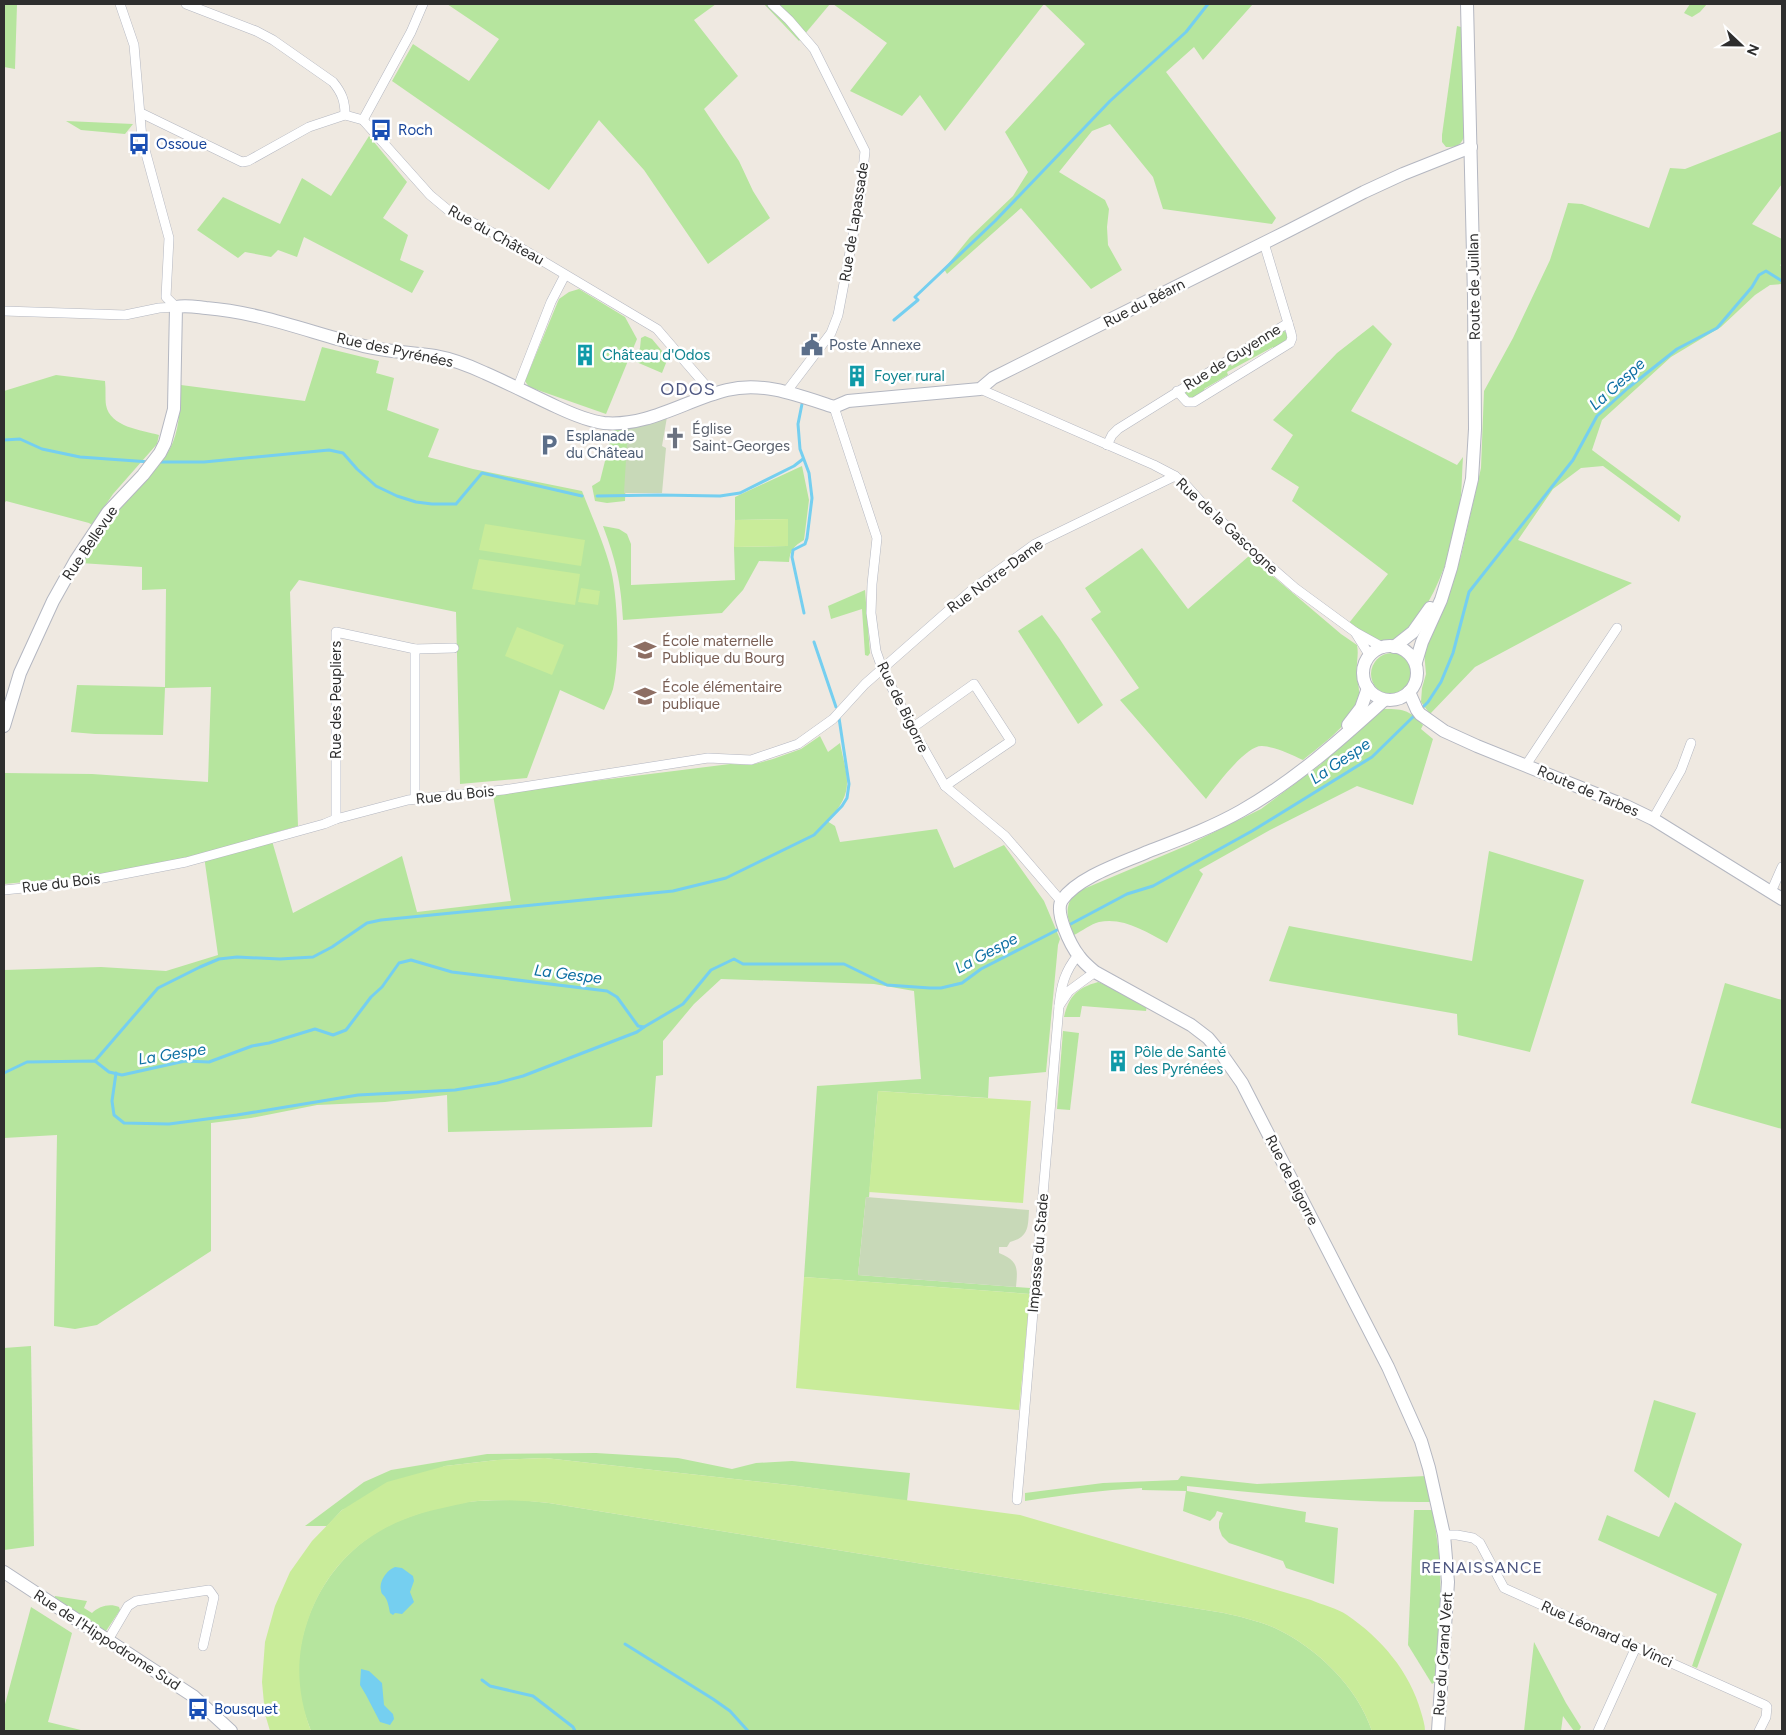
<svg xmlns="http://www.w3.org/2000/svg" width="1786" height="1735" font-family="Figtree,sans-serif">
	<rect width="100%" height="100%" fill="#efe9e1"/>
	<g fill="#b6e59e">
		<polygon points="4,4 17,4 15,69 4,67"/>
		<polygon points="447,4 716,4 694,20 738,76 704,109 739,161 753,191 770,218 708,264 644,170 599,120 549,190 392,81 413,44 469,81 499,39"/>
		<polygon points="764,4 830,4 799,41"/>
		<polygon points="833,4 1253,4 1203,60 1194,47 1166,72 1276,218 1272,224 1163,209 1153,177 1110,124 1092,131 1059,172 1105,200 1109,209 1107,227 1108,245 1122,270 1091,289 1021,208 947,274 944,269 970,237 1013,196 1028,172 1005,132 1085,44 1044,4 945,131 920,95 902,116 850,91 887,43"/>
		<polygon points="1690,4 1707,4 1700,12 1692,17 1684,13"/>
		<path d="M1457,26l4,1 3,110c-4,10 -9,10 -18,10l-4,-5v-7z"/>
		<polygon points="66,121 133,124 125,134 81,130"/>
		<polygon points="1782,131 1782,184 1752,224 1782,239 1782,264 1780,265 1782,267 1782,284 1770,285 1755,295 1721,327 1671,357 1602,420 1592,450 1681,516 1679,522 1603,466 1581,468 1553,489 1518,540 1632,583 1475,667 1430,714 1421,702 1422,688 1426,674 1424,651 1438,621 1461,556 1481,468 1484,391 1513,338 1550,260 1568,203 1582,204 1649,228 1670,168 1685,169"/>
		<polygon points="369,136 407,182 383,218 408,235 400,260 424,271 412,293 304,237 297,257 278,250 271,257 245,252 238,258 197,230 223,197 280,224 302,178 331,196"/>
		<polygon points="579,289 625,317 637,339 606,414 529,387 525,381 559,299 569,292"/>
		<path d="M1373,325l19,19 -41,67 106,54 6,-8c-1,13 -1,26 -2,38 -5,43 -18,87 -42,122 -6,9 -17,22 -28,24 -15,2 -30,-11 -42,-18l39,-49 -96,-73 7,-14 -28,-18 22,-34 -20,-15 64,-67z"/>
		<path d="M1282,330c5,2 6,4 6,10l-14,9 -1,-2 -46,25 1,3 -24,14 2,3 -12,7 -9,-2 -1,-5 46,-28 2,2 13,-9 -1,-2 25,-14 -2,-3z"/>
		<polygon points="645,336 652,339 668,358 662,373 634,361 640,348 641,338"/>
		<path d="M322,347l57,14 -3,12 18,5 -7,32 52,19 -11,28 45,12 109,22c10,26 22,52 29,79 7,29 9,91 2,119 -2,7 -6,14 -9,21l-44,-20 -33,88 -67,6 -4,-172 -157,-32 -9,12 8,234 -28,8 23,79 109,-57 15,56 94,-11 -18,-106 29,-5 208,-26 21,1 22,-6 28,-10 19,-13 8,16 12,-9c7,35 16,49 -13,78l8,5 5,16 97,-13 17,39 50,-23 40,56 16,38 -2,6 -12,127 -57,5 -1,21 -110,-7 -9,106h-3l-8,78 158,12 14,1v6l-226,-17 13,-191 104,-7 -7,-88 -40,-7 -153,-5 -27,25 -31,37v34l-7,1 -4,51 -204,5 -1,-37 -62,7 -68,3 -66,13 -40,5v128l-114,74 -22,4 -21,-3 3,-191 -53,3v-168l97,-3 65,4 52,-16 -14,-99 -106,19 -94,9v-111l88,1 116,8 3,-95 -46,1 -2,47 -68,-1 -24,-2 6,-47 88,2 1,-98 -24,1v-23l-62,-4c14,-20 27,-40 43,-59 17,-19 40,-38 50,-62 7,-18 7,-38 8,-57l124,16z"/>
		<path d="M56,375l49,6c1,8 0,17 1,24 4,22 35,25 53,30l-2,9 -44,50 -21,31 -3,-2 -83,-22 -2,3v-113z"/>
		<polygon points="628,426 625,501 607,503 595,501 592,486 600,481 613,429"/>
		<path d="M802,466l7,34 -5,40c-10,6 -14,10 -15,22l-30,-1 -16,29 -21,23 -99,7c-2,-38 -7,-59 -20,-94l16,3 8,5 4,10v41l104,-5 -1,-33 53,-1 1,-27 -53,1v-23z"/>
		<path d="M1142,548l46,61 61,-53 92,78 16,11c2,10 -1,18 0,28 0,10 4,17 1,27 -4,22 -38,46 -55,60 -13,-6 -27,-13 -41,-14 -16,-1 -46,40 -56,53l-86,-99 19,-12 -48,-69 10,-7 -16,-24z"/>
		<polygon points="865,590 870,653 868,656 865,655 862,609 831,619 828,606"/>
		<polygon points="1042,615 1059,638 1103,705 1078,724 1018,631"/>
		<circle cx="1392" cy="674" r="21"/>
		<path d="M1381,709c21,0 28,0 42,16l-2,4 12,10 -20,66 -56,-19 -87,44 -71,40 4,4 -36,69c-21,-11 -43,-26 -68,-21 -8,2 -17,9 -25,13 -7,-18 -10,-25 0,-42l114,-48 73,-36 59,-44z"/>
		<polygon points="1489,851 1584,880 1530,1052 1458,1035 1457,1014 1269,981 1289,926 1472,961"/>
		<path d="M1098,982l8,3 41,20 -1,6 -64,-5 -2,11h-16c5,-21 13,-29 34,-35z"/>
		<polygon points="1725,983 1782,1000 1782,1129 1691,1103"/>
		<polygon points="1063,1031 1079,1033 1070,1110 1057,1109"/>
		<polygon points="31,1346 34,1546 4,1550 4,1348"/>
		<polygon points="1654,1400 1696,1413 1669,1498 1634,1471"/>
		<polygon points="596,1453 678,1458 732,1469 756,1463 792,1461 910,1473 907,1501 798,1486 545,1458 497,1460 445,1466 342,1510 327,1526 305,1526 364,1482 391,1470 487,1454"/>
		<path d="M1181,1476l76,8 169,-8 5,26c-82,1 -162,-8 -244,-16v5l119,21 -1,10 33,6 -4,56 -48,-16 -3,-7 -54,-18 -7,-7 -3,-8v-6l4,-9 -6,-2 -2,5 -5,5 -27,-10 3,-20 -44,-1v-2c-40,2 -78,7 -117,13v-8l78,-10 75,-3z"/>
		<path d="M520,1500l29,3 675,110c17,4 35,8 51,15 42,20 82,58 97,103h-1061c-4,-11 -9,-24 -11,-36 -10,-73 33,-148 101,-175 22,-9 54,-18 77,-19 14,-1 28,-1 42,-1z"/>
		<polygon points="1675,1502 1742,1544 1697,1668 1692,1666 1717,1594 1598,1540 1607,1515 1659,1537"/>
		<polygon points="1414,1510 1433,1510 1440,1561 1441,1624 1435,1682 1432,1684 1408,1645"/>
		<path d="M55,1596l32,5 -3,7 8,5c7,-7 18,-10 27,-6l1,3 -14,21 -5,1 -47,-33z"/>
		<polygon points="31,1607 72,1633 48,1722 85,1731 4,1731 4,1708"/>
		<polygon points="1534,1642 1566,1703 1581,1727 1579,1731 1574,1731 1563,1716 1561,1731 1524,1731"/>
	</g>
	<g fill="#c8d9b8">
		<polygon points="667,417 662,446 666,448 662,493 624,493 628,426"/>
		<path d="M866,1197l163,13c-1,17 0,27 -19,32l-3,5h-8v6c19,8 19,14 17,34l-158,-12z"/>
	</g>
	<g fill="#c9ec9a">
		<polygon points="788,519 788,546 734,547 735,520"/>
		<polygon points="485,524 585,540 581,566 479,550"/>
		<polygon points="479,559 580,574 575,605 472,589"/>
		<polygon points="581,588 600,591 598,605 578,602"/>
		<polygon points="517,627 564,645 552,675 505,656"/>
		<polygon points="878,1091 1031,1101 1023,1203 869,1192"/>
		<polygon points="804,1277 1030,1294 1019,1410 796,1388"/>
		<path d="M545,1458l253,28 222,29 291,85c11,5 26,8 36,15 34,23 63,57 74,97 2,7 4,13 4,19h-53c-15,-45 -55,-83 -97,-103 -16,-7 -34,-11 -51,-15l-675,-110c-24,-2 -48,-4 -72,-2 -10,1 -20,4 -30,6 -66,13 -116,47 -139,113 -13,38 -11,74 3,111h-41l-5,-17 -3,-32 3,-40 10,-36 15,-34 22,-31 30,-31 45,-28 58,-16 52,-6z"/>
	</g>
	<g fill="#75cff0">
		<path d="M395,1567l7,1 11,8 1,5 -4,11 4,10 -12,12 -7,-1 -2,2 -3,-2c-1,-5 -2,-12 -5,-16 -2,-3 -4,-3 -4,-7 -2,-9 6,-20 14,-23z"/>
		<polygon points="361,1669 369,1671 382,1683 384,1705 393,1714 394,1719 390,1725 380,1722 366,1695 360,1685"/>
	</g>
	<g fill="none" stroke-linecap="round" stroke-linejoin="round">
		<g stroke="#75cff0" stroke-width="3">
			<polyline points="894,320 918,300 915,297 995,221 1110,101 1186,32 1208,4"/>
			<polyline points="802,404 798,424 800,449 809,473 812,498 807,538 805,544 793,550 792,557 804,613"/>
			<polyline points="4,440 20,439 42,449 80,457 150,462"/>
			<polyline points="158,462 204,462 329,450 343,453 357,469 376,486 397,496 416,502 432,504 456,504 482,473 582,496"/>
			<polyline points="597,496 658,495 720,496 740,493 794,466 803,459"/>
			<polyline points="814,642 836,707"/>
			<polyline points="1420,710 1428,702 1441,682 1453,653 1469,592 1573,460 1597,416 1628,388 1677,349 1717,328 1752,287 1759,275 1766,271 1782,281"/>
			<polyline points="1067,926 1127,894 1153,886 1252,831 1372,757 1416,714"/>
			<polyline points="95,1061 158,988 200,967 219,959 237,957 280,959 313,957 332,947 367,923 381,920 673,891 726,878 814,835 842,806 847,798 849,784 839,718"/>
			<polyline points="4,1073 27,1062 95,1061 109,1072 122,1075 185,1061 209,1062 252,1046 269,1043 315,1029 333,1035 346,1030 371,997 382,987 399,963 411,960 452,972 607,991 617,997 638,1026 644,1027 683,1004 711,970 734,959 743,964 844,964 887,985 930,988 941,988 962,983 981,969 1061,928"/>
			<polyline points="116,1073 112,1101 114,1115 124,1123 169,1124 237,1115 358,1095 455,1090 497,1083 523,1076 637,1032 644,1027"/>
			<polyline points="625,1644 713,1699 730,1711 748,1731"/>
			<polyline points="482,1680 490,1686 533,1696 573,1727 575,1731"/>
		</g>
		<g stroke="#b4b7c1" stroke-width="10">
			<g id="street">
				<polyline points="120,4 134,45 142,139 169,238 166,297 176,307"/>
				<path d="M186,4l70,27 17,9 60,42c9,11 12,19 12,33"/>
				<polyline points="772,4 789,20 814,49 865,151 860,199 838,315 831,333 787,391"/>
				<polyline points="141,113 242,162 248,161 309,127 345,115 363,120 430,195 448,210 509,241 657,329 714,395"/>
				<polyline points="363,120 411,32 423,4"/>
				<polyline points="4,311 125,315 159,308 176,307"/>
				<polyline points="517,389 551,302 565,275"/>
				<polyline points="980,389 1154,465 1175,476 1186,485 1203,504 1256,554 1295,588 1355,632"/>
				<polyline points="1177,391 1187,402 1194,402 1290,343 1292,338 1291,333 1264,243"/>
				<polyline points="834,407 877,538 872,584 871,613 876,651 882,668 912,728 945,786 1005,836 1061,901"/>
				<polyline points="1107,445 1112,435 1118,429 1288,323"/>
				<polyline points="415,649 454,648"/>
				<polyline points="1370,656 1355,632 1384,648"/>
				<polyline points="912,728 974,684 1011,741 945,786"/>
				<polyline points="1526,765 1617,628"/>
				<polyline points="336,819 336,632 415,649 415,799"/>
				<polyline points="1653,819 1681,770 1691,743"/>
				<polyline points="4,890 82,882 186,862 324,824 336,819 408,800 503,790 708,758 751,760 798,744 833,719 865,684 973,589 1035,544 1175,476"/>
				<polyline points="1771,892 1782,867"/>
				<path d="M1078,955c-13,16 -17,30 -19,51l10,-15 26,-19"/>
				<polyline points="1017,1500 1059,1006"/>
				<polyline points="1444,1535 1457,1535 1473,1538 1480,1543 1504,1588 1765,1705 1767,1707 1766,1717 1759,1731"/>
				<polyline points="108,1640 128,1606 136,1601 209,1590 214,1597 203,1646"/>
				<polyline points="1598,1731 1636,1647"/>
			</g>
		</g>
		<g stroke="#b4b7c1" stroke-width="14">
			<g id="secondary">
				<circle cx="1390" cy="673" r="27"/>
				<polyline points="1394,647 1413,632 1430,608"/>
				<polyline points="1416,662 1422,642 1441,600 1451,568 1472,479 1475,429 1474,296 1467,4"/>
				<polyline points="1409,692 1417,710 1420,714 1444,731 1477,746 1626,806 1653,819 1782,899"/>
				<path d="M1384,700c-45,41 -90,81 -143,111 -30,17 -63,29 -94,41 -25,11 -69,25 -85,48 -8,12 9,46 17,56 4,6 10,11 16,16l96,53 17,13 15,18 19,27 146,284 33,74 8,27 15,67 4,47 -10,149"/>
				<polyline points="1348,725 1361,708 1368,688"/>
				<path d="M4,726l16,-53 33,-72 23,-41 32,-48 35,-37 17,-22 5,-10 9,-34 2,-102c10,-2 20,0 30,1 53,4 103,24 154,37 25,7 50,7 75,11 17,3 35,10 50,17 25,11 48,23 72,34 15,7 31,14 47,16 44,4 82,-23 123,-33 37,-9 73,6 107,17l14,-6 132,-12 13,-11 295,-147 76,-39 39,-18 68,-27"/>
				<polyline points="4,1572 193,1696 231,1731"/>
			</g>
		</g>
		<use href="#street" stroke="#fff" stroke-width="9"/>
		<use href="#secondary" stroke="#fff" stroke-width="12"/>
	</g>
	<defs>
		<g id="bus-bare" transform="scale(1.725)"><path d="M-5-6H5V4H4V6H2V4H-2V6H-4V4H-5ZM-3.5-4V0h7V-4ZM-3.5 1.2v1.5H-2V1.2ZM2 1.2v1.5H3.5V1.2Z" fill="#1a4fb4" stroke="#fff" stroke-width="2.5" paint-order="stroke"/></g>
		<g id="civic-bare" transform="scale(1.725)"><path d="M-.6-6.5H3V-4.5H.6V-3L4-1V1h2V6H-6V1h2V-1L-.6-3ZM-1.2 2.5V6h2.4V2.5Z" fill="#5c6f8a" stroke="#fff" stroke-width="2.5" paint-order="stroke"/></g>
		<g id="building-bare" transform="scale(1.725)"><path d="M-4-6H4V6H1V3H-1V6H-4ZM-2.5-4.3h1.7v1.8h-1.7ZM.8-4.3h1.7v1.8H.8ZM-2.5-1h1.7V.8h-1.7ZM.8-1h1.7V.8H.8Z" fill="#0f9aa8" stroke="#fff" stroke-width="2.5" paint-order="stroke"/></g>
		<g id="church-bare" transform="scale(1.725)"><path d="M-1.2-6h2.4v3.5h3.3v2.4h-3.3V6h-2.4V-.1h-3.3v-2.4h3.3Z" fill="#6b7280" stroke="#fff" stroke-width="2.5" paint-order="stroke"/></g>
		<g id="parking-bare" transform="scale(1.725)"><path d="M-3.5-5.5H1a3.5 3.5 0 0 1 0 7H-1V5.5H-3.5ZM-1-3.4V-.6H.8a1.4 1.4 0 0 0 0-2.8Z" fill="#5c6f8a" stroke="#fff" stroke-width="2.5" paint-order="stroke"/></g>
		<g id="school-bare" transform="scale(1.725)"><path d="M0-5L7-2L0 1L-7-2ZM-4 1L0 2.5L4 1V4Q0 6-4 4Z" fill="#8d6e63" stroke="#fff" stroke-width="2.5" paint-order="stroke"/></g>
	</defs>
	<g fill-rule="evenodd">
		<use href="#bus-bare" x="381" y="130"/>
		<use href="#bus-bare" x="139" y="144"/>
		<use href="#civic-bare" x="812" y="345"/>
		<use href="#building-bare" x="585" y="355"/>
		<use href="#building-bare" x="857" y="376"/>
		<use href="#church-bare" x="675" y="438"/>
		<use href="#parking-bare" x="549" y="445"/>
		<use href="#school-bare" x="645" y="650"/>
		<use href="#school-bare" x="645" y="696"/>
		<use href="#building-bare" x="1118" y="1061"/>
		<use href="#bus-bare" x="198" y="1709"/>
	</g>
	<g text-anchor="middle" dominant-baseline="central" stroke-width="5" stroke-linejoin="round" paint-order="stroke">
		<g font-size="15" fill="#164399" stroke="#fff" text-anchor="start">
			<text x="398" y="130">Roch</text>
			<text x="156" y="144">Ossoue</text>
			<text x="214" y="1709">Bousquet</text>
		</g>
		<g font-size="15" fill="#2e2e2e" stroke="#fff">
			<text transform="translate(854 222) rotate(-81)">Rue de Lapassade</text>
			<text transform="translate(496 235) rotate(29)">Rue du Château</text>
			<text transform="translate(1474 287) rotate(-91)">Route de Juillan</text>
			<text transform="translate(1144 303) rotate(-27)">Rue du Béarn</text>
			<text transform="translate(395 350) rotate(12)">Rue des Pyrénées</text>
			<text transform="translate(1232 357) rotate(-32)">Rue de Guyenne</text>
			<text transform="translate(1227 526) rotate(43)">Rue de la Gascogne</text>
			<text transform="translate(90 543) rotate(-56)">Rue Bellevue</text>
			<text transform="translate(995 576) rotate(-36)">Rue Notre-Dame</text>
			<text transform="translate(336 700) rotate(-90)">Rue des Peupliers</text>
			<text transform="translate(903 707) rotate(64)">Rue de Bigorre</text>
			<text transform="translate(1588 791) rotate(23)">Route de Tarbes</text>
			<text transform="translate(455 795) rotate(-6)">Rue du Bois</text>
			<text transform="translate(61 883) rotate(-7)">Rue du Bois</text>
			<text transform="translate(1292 1180) rotate(63)">Rue de Bigorre</text>
			<text transform="translate(1038 1253) rotate(-85)">Impasse du Stade</text>
			<text transform="translate(1607 1634) rotate(24)">Rue Léonard de Vinci</text>
			<text transform="translate(107 1640) rotate(33)">Rue de l'Hippodrome Sud</text>
			<text transform="translate(1443 1654) rotate(-86)">Rue du Grand Vert</text>
		</g>
		<g font-size="15" fill="#4e5e75" stroke="#fff" text-anchor="start">
			<text x="829" y="345">Poste Annexe</text>
			<text x="566" y="436">Esplanade<tspan x="566" dy="17">du Château</tspan></text>
		</g>
		<g font-size="15" fill="#0d838f" stroke="#fff" text-anchor="start">
			<text x="602" y="355">Château d'Odos</text>
			<text x="874" y="376">Foyer rural</text>
			<text x="1134" y="1052">Pôle de Santé<tspan x="1134" dy="17">des Pyrénées</tspan></text>
		</g>
		<g font-size="15" fill="#5b616d" stroke="#fff" text-anchor="start">
			<text x="692" y="429">Église<tspan x="692" dy="17">Saint-Georges</tspan></text>
		</g>
		<g font-size="15" fill="#785e54" stroke="#fff" text-anchor="start">
			<text x="662" y="641">École maternelle<tspan x="662" dy="17">Publique du Bourg</tspan></text>
			<text x="662" y="687">École élémentaire<tspan x="662" dy="17">publique</tspan></text>
		</g>
		<g font-size="16" font-style="italic" fill="#0d6fa3" stroke="#fff">
			<text transform="translate(1617 384) rotate(-42)">La Gespe</text>
			<text transform="translate(1340 761) rotate(-34)">La Gespe</text>
			<text transform="translate(986 953) rotate(-28)">La Gespe</text>
			<text transform="translate(568 974) rotate(7)">La Gespe</text>
			<text transform="translate(172 1054) rotate(-9)">La Gespe</text>
		</g>
		<g font-size="16" letter-spacing="1" fill="#4d5680" stroke="#fff">
			<text x="1482" y="1567">RENAISSANCE</text>
		</g>
		<g font-size="18" letter-spacing="1" fill="#4d5680" stroke="#fff">
			<text x="688" y="389">ODOS</text>
		</g>
	</g>
	<rect width="1786" height="1735" fill="none" stroke="#2e2e2e" stroke-width="10"/>
	<g transform="translate(1741 45) rotate(112)" stroke="#ffffff" stroke-width="4" paint-order="stroke">
	<path d="M0-4L9 19L0 12L-9 19Z" fill="#2e2e2e"/>
	<text y="-8" font-size="14" font-weight="bold" text-anchor="middle" fill="#2e2e2e">N</text>
	</g>
</svg>
